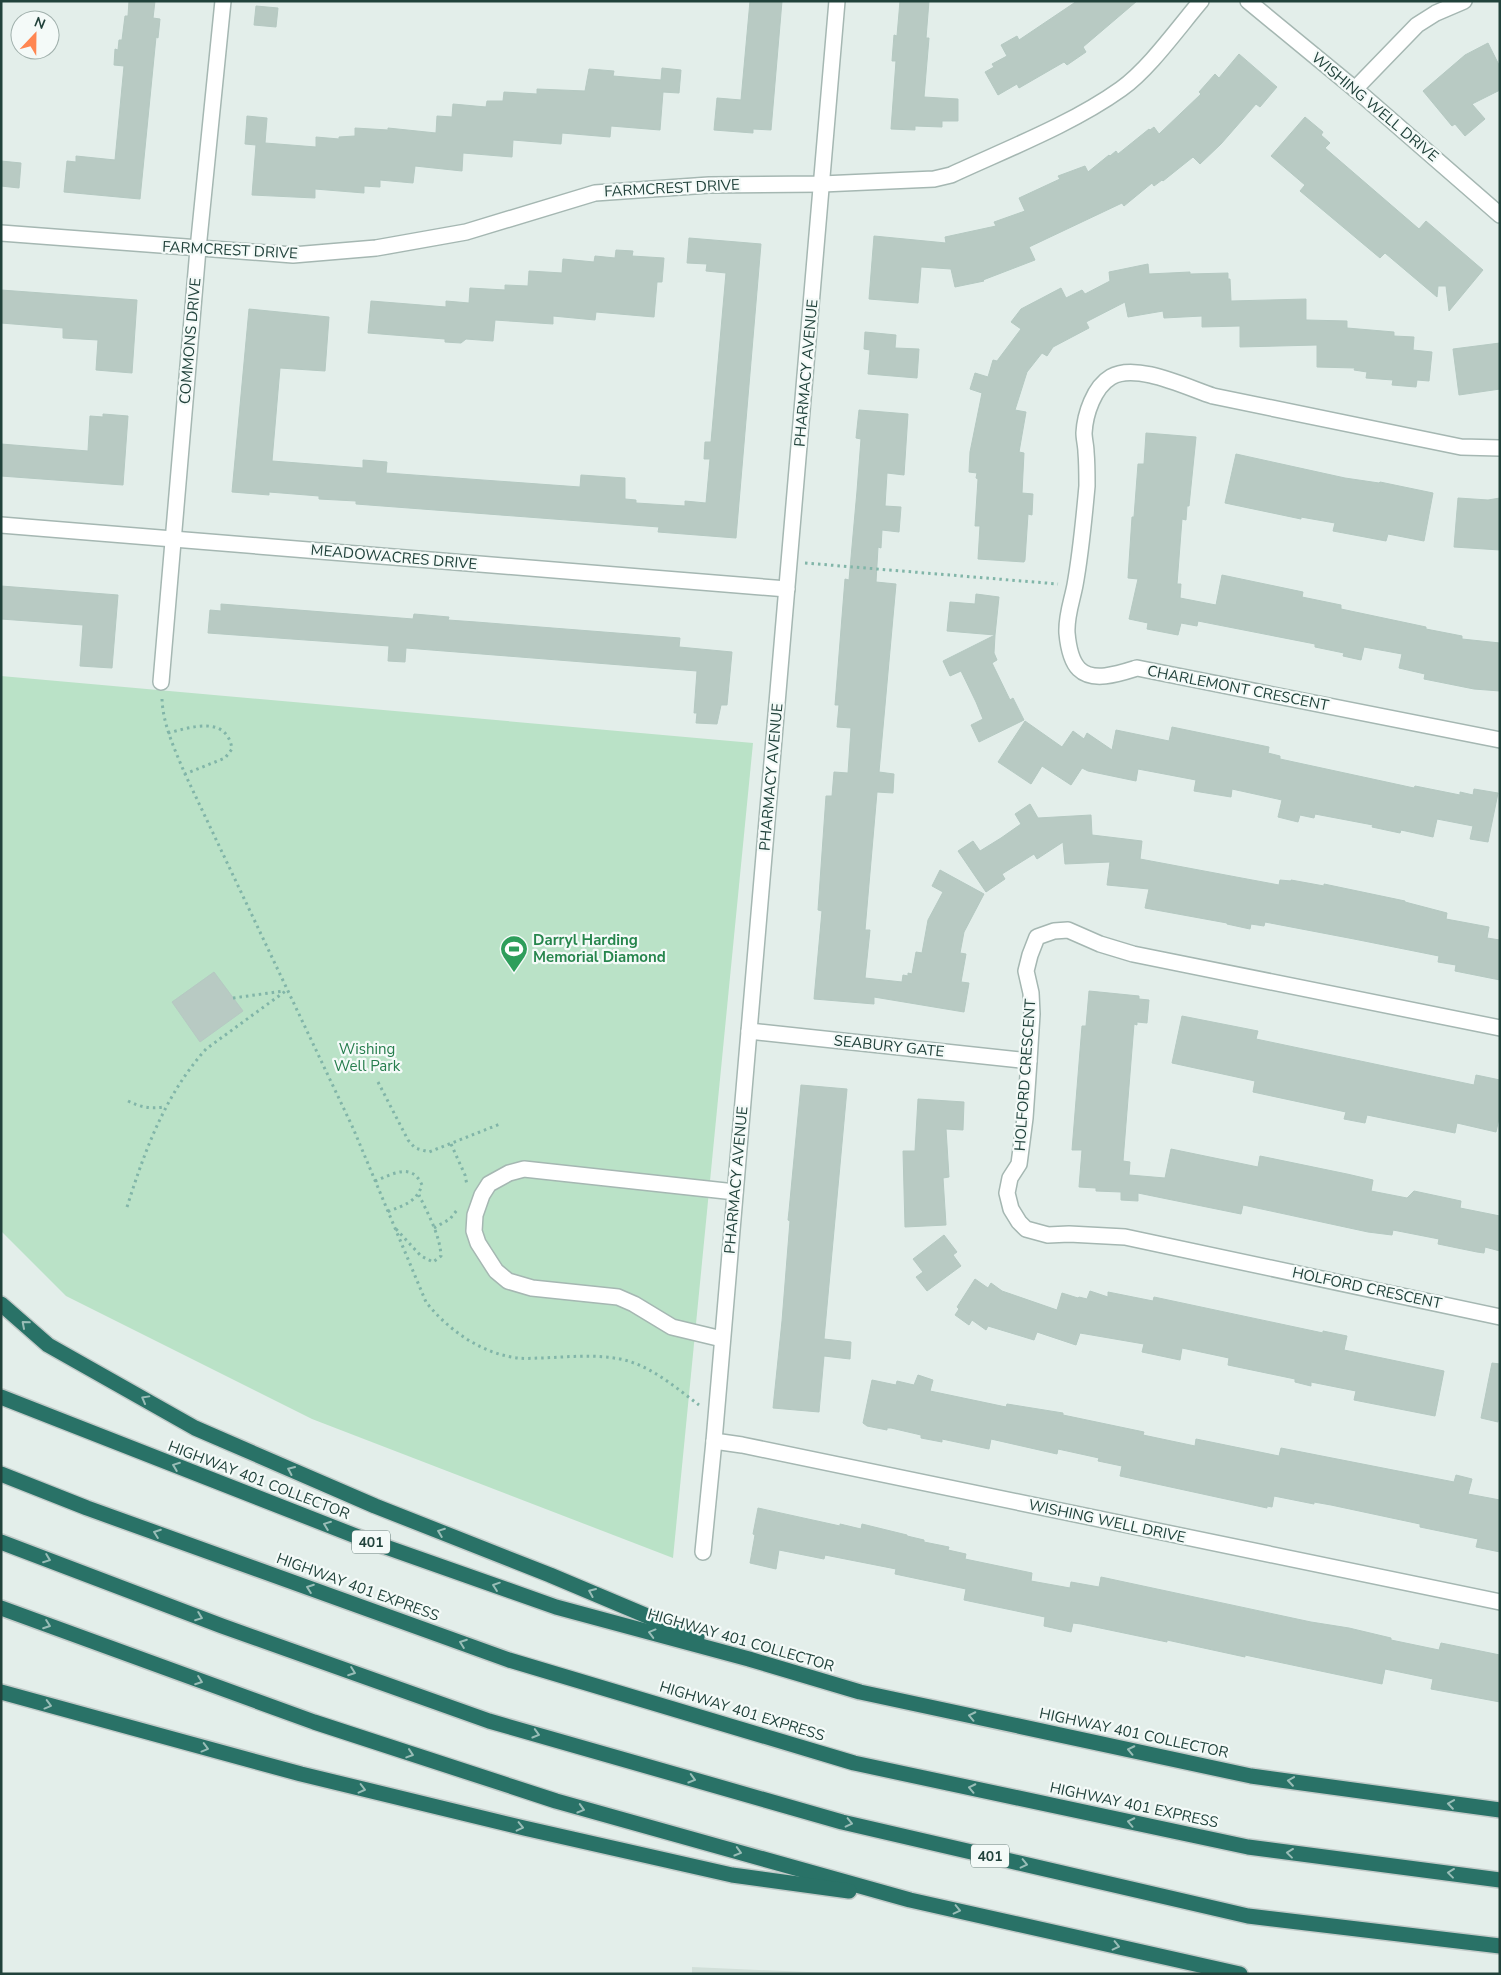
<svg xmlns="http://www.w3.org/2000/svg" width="1501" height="1975" font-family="'Nunito Sans',sans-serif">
	<rect width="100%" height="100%" fill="#e3eeea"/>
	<polygon fill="#d1dfd9" points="692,1967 851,1974 692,1974"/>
	<polygon fill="#bae2c7" points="1,676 753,743 673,1558 312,1419 66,1296 1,1231"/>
	<g fill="#b8cac3" stroke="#b5c9c2">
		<polygon points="129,1 155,1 153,18 160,19 158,38 156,37 140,199 64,192 67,161 76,162 76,156 115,160 124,66 114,65 115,49 118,50 119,40 122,40 125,16 128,16"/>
		<polygon points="750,1 782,1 771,130 753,129 753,133 714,130 717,98 741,100"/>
		<polygon points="900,1 929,1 926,38 929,38 924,97 958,99 958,121 942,121 942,127 915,126 915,130 891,129 896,61 892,61 894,35 897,36"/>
		<polygon points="1077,1 1137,1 1083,47 1086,52 1067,65 1064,62 1019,88 1017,84 998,95 985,72 994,67 992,64 1007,56 1001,45 1017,36 1019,40"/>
		<polygon points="256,6 278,8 276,27 254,25"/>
		<polygon points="1488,43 1500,67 1500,90 1472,104 1485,119 1465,136 1455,124 1452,126 1423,91 1465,55"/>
		<polygon points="1239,54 1277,87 1260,107 1256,104 1221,144 1200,164 1193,157 1163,181 1162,180 1154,186 1152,183 1124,206 1122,203 1029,247 1035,260 983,280 984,281 955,287 951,269 921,267 918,303 869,299 874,236 946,243 945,237 996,226 994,222 1025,211 1019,198 1060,179 1058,176 1085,166 1088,172 1109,155 1110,156 1116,151 1118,154 1149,129 1150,130 1154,127 1159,134 1201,94 1199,92 1215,74 1219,78"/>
		<polygon points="662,68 681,70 679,93 663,92 660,130 611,126 610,137 562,133 561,144 513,140 512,157 463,153 462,171 415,166 413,183 380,180 380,187 364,186 364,193 315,189 315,198 252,195 256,145 245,144 247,116 267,118 265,143 316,147 316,137 339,139 339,137 355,136 355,128 388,130 388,128 436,133 437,116 452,117 453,104 486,107 487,101 503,101 504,92 537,94 537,89 585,91 589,69 614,71 613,76 661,80"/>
		<polygon points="1305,117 1323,132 1321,135 1330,143 1325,148 1419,229 1426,221 1483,270 1449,311 1446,286 1438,286 1437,297 1385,253 1380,258 1300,191 1305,185 1271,156"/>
		<polygon points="1,161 21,163 19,188 1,186"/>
		<polygon points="689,238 761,244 736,538 658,532 659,527 356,504 356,501 319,499 319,496 269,492 269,495 232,492 249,309 329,317 325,371 280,368 272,461 363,468 363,460 387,462 386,473 580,487 581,475 625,478 625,499 636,500 636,503 685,506 685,501 706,503 710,459 704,459 705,442 711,442 726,273 706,271 707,264 687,263"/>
		<polygon points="616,250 633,251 632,256 664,258 662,282 657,282 654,317 596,312 595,320 553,316 553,324 495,320 493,341 466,339 461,343 445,342 445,339 368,333 371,301 446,307 446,301 469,303 470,288 505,290 505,285 528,286 529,271 562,273 563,259 594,262 595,256 615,258"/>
		<polygon points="1148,264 1149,274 1190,272 1190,274 1228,273 1228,279 1230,279 1231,301 1306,299 1306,320 1347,321 1347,328 1394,332 1394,336 1414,337 1413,350 1432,352 1429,381 1417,380 1416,387 1392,385 1393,380 1366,378 1367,372 1354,370 1355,368 1317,367 1317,345 1240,347 1240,326 1202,327 1202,316 1164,318 1163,311 1128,317 1125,302 1086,322 1089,328 1053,347 1047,356 1042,353 1027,372 1015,410 1026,412 1019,452 1024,453 1022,493 1033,494 1032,515 1028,514 1025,560 1024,562 978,559 980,526 975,526 978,479 976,478 977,473 969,472 970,452 982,393 970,389 975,373 988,377 993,360 997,361 1021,329 1011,322 1021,309 1061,288 1066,298 1082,290 1085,294 1110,281 1109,272"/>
		<polygon points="1,290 137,300 132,373 96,370 98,340 63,338 63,328 1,323"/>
		<polygon points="865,332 896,335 895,348 919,349 917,378 868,374 870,350 864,349"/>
		<polygon points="1500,343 1500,389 1459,395 1453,349"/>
		<polygon points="859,410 908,414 904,475 887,473 885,506 901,507 899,532 882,530 881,548 878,547 876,582 896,584 879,772 894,774 893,793 877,792 865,930 870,930 865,978 902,982 903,975 908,976 908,973 912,974 916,952 922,953 928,920 943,892 932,886 940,870 984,894 964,932 960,953 966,954 961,982 969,983 964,1012 874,997 874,1004 814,999 822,911 818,910 826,796 832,796 834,772 848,773 851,728 837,727 839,705 835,705 845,579 849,580 857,491 861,439 856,438"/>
		<polygon points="103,414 128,416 123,485 1,476 1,444 88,451 90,416 103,417"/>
		<polygon points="1146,433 1196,437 1189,506 1187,506 1186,520 1182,519 1177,584 1181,584 1180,598 1216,605 1222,575 1303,592 1302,597 1341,605 1341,609 1426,627 1426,629 1462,636 1462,639 1500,643 1500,691 1474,689 1424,679 1425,674 1399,668 1402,654 1364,647 1361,660 1343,656 1344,653 1315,647 1315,644 1198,621 1197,626 1181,623 1178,635 1147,629 1148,623 1129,619 1138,579 1128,578 1132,517 1134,517 1138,464 1144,464"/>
		<polygon points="1236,454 1345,478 1379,483 1380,482 1433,493 1424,541 1388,534 1386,541 1333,531 1335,523 1301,517 1301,519 1225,503"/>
		<polygon points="1458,498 1488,500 1500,498 1500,550 1454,547"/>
		<polygon points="1,586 118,595 112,668 80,666 83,625 1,619"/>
		<polygon points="976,594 999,597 995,635 947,631 950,602 975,604"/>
		<polygon points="221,604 413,619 414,614 449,617 448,620 476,622 680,638 679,647 732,652 727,705 721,705 717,724 696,723 697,713 694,713 697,671 406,648 405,662 388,661 389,646 208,633 210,610 221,611"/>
		<polygon points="995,635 994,653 997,660 992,663 1010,700 1013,698 1024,720 979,742 971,725 983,719 976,702 961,671 950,676 943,661"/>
		<polygon points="1025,721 1062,747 1073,731 1084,739 1087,733 1112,750 1116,730 1169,741 1172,727 1269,747 1268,753 1280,756 1280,759 1414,788 1415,786 1460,795 1460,792 1473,795 1474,789 1498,793 1488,842 1470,839 1473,826 1437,819 1433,837 1401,830 1400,833 1372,827 1373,825 1315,814 1314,818 1300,815 1298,822 1278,817 1282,800 1232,789 1231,797 1194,791 1196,780 1138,769 1136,781 1088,771 1082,768 1071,785 1042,766 1031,784 998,762"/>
		<polygon points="1030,804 1038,818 1091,815 1092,835 1142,841 1140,859 1279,885 1280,880 1291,881 1291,880 1324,886 1324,884 1405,901 1405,902 1447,913 1446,919 1489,927 1487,938 1500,940 1500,980 1455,971 1456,965 1438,962 1439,956 1354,939 1265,922 1264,926 1251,924 1250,929 1227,924 1227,923 1145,908 1149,889 1107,885 1110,862 1065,864 1063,842 1037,859 1034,854 1002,874 1005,879 986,892 958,851 973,841 980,851 1001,838 1021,824 1015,814"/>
		<polygon points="214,972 243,1011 200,1042 172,1002"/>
		<polygon points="1089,991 1139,996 1139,999 1149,1000 1147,1023 1137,1022 1137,1025 1134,1024 1123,1161 1130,1162 1129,1175 1165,1178 1171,1149 1258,1167 1260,1156 1347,1174 1373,1180 1371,1191 1407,1198 1414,1191 1461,1201 1460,1208 1500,1216 1500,1251 1485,1247 1484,1253 1477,1252 1438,1244 1439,1239 1393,1230 1392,1235 1368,1232 1243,1205 1241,1214 1138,1193 1138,1201 1121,1200 1121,1192 1096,1191 1096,1188 1079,1187 1082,1150 1072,1150 1082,1026 1086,1026"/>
		<polygon points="1182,1016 1258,1031 1256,1039 1474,1085 1476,1075 1500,1080 1500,1114 1496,1132 1457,1123 1455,1133 1367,1115 1365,1123 1344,1119 1346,1112 1253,1092 1255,1081 1172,1063"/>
		<polygon points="801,1085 847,1089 824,1339 851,1342 850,1359 824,1356 819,1412 773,1408 782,1321 790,1221 788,1220 789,1211"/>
		<polygon points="918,1099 964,1102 963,1130 946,1129 949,1177 943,1178 946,1225 905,1227 903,1151 915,1151"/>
		<polygon points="944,1235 957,1252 953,1255 961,1266 927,1291 916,1277 923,1272 913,1259"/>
		<polygon points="975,1279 988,1288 991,1283 1002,1291 1057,1310 1062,1293 1078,1298 1079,1297 1087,1299 1090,1291 1108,1297 1108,1292 1153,1301 1154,1297 1323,1333 1323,1331 1347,1336 1344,1350 1444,1371 1435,1416 1354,1400 1356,1391 1311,1382 1311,1386 1295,1382 1295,1379 1228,1365 1229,1358 1182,1348 1180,1360 1142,1352 1144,1344 1080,1333 1076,1345 1037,1332 1034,1340 988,1326 986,1330 972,1320 969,1325 955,1315 959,1309 957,1307"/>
		<polygon points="1492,1363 1500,1364 1500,1420 1498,1420 1498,1422 1481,1418"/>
		<polygon points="918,1375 933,1380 930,1391 1006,1407 1007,1404 1063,1413 1063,1415 1144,1432 1143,1435 1195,1446 1196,1439 1279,1456 1281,1448 1454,1482 1456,1475 1472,1479 1468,1494 1500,1500 1500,1552 1476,1547 1478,1539 1420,1527 1420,1524 1331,1505 1314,1502 1314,1504 1274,1496 1272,1507 1267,1506 1267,1508 1120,1476 1122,1466 1098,1461 1099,1458 1058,1449 1057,1454 991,1439 989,1449 942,1439 942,1442 921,1438 921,1435 891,1428 887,1428 887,1430 867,1426 863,1423 872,1380 896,1385 897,1381 914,1385"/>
		<polygon points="758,1508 840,1526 840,1524 861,1529 862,1524 907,1535 907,1536 924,1540 924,1542 949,1547 948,1550 966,1554 965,1559 1032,1573 1031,1581 1070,1588 1071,1582 1099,1587 1101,1577 1311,1622 1349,1628 1391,1638 1391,1640 1439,1650 1441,1643 1500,1655 1500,1702 1431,1689 1433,1679 1385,1669 1382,1684 1245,1655 1245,1657 1167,1640 1167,1642 1081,1624 1073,1623 1071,1632 1044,1626 1045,1617 964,1600 966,1589 895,1574 896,1569 825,1555 824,1559 779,1550 776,1569 750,1563 755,1535 753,1534"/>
	</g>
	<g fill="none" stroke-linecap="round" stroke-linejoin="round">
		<g stroke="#a5b7b2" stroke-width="18">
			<g id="minor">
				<polyline points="1248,1 1361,94 1500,215"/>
				<polyline points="1355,89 1417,25 1436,13 1464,1"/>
				<path d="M1,233l292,22 83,-7 90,-16 129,-39 114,-8 113,-1 112,-5 17,-4c56,-26 121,-51 170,-86 28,-20 57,-61 80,-88"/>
				<path d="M1500,448l-39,-1 -248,-51c-25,-8 -77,-34 -102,-19 -17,10 -26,37 -27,56 0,6 2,13 2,19 1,11 1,23 1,34 -3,33 -6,66 -12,99 -3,16 -9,31 -8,48 1,11 4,28 12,36 14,14 42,4 58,-1l363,72"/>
				<polyline points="1,525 787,589"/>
				<polyline points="161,682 198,249 223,1"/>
				<polyline points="1500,1028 1133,954 1100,944 1068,930 1054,931 1037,937 1030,955 1026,971 1031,993 1032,1014 1029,1061 1025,1118 1019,1164 1010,1178 1007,1193 1011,1209 1019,1222 1026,1229 1048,1235 1069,1234 1125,1237 1500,1317"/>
				<polyline points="749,1031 1029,1061"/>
				<polyline points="722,1339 672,1327 634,1304 618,1297 532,1288 508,1281 496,1271 478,1243 474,1231 475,1215 482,1195 489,1184 509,1173 524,1169 735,1192"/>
				<polyline points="714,1441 742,1445 1500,1602"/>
				<polyline points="703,1552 714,1441 837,1"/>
			</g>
		</g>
		<g stroke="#c1cac8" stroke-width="18">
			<g id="highway">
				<polyline points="1,1304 48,1345 195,1428 375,1506 550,1575 697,1637"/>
				<polyline points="1,1397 366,1540 556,1607 749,1659 860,1692 1251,1776 1500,1810"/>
				<polyline points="1,1474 87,1508 509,1660 854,1763 1248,1847 1500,1880"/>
				<polyline points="1,1542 222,1626 489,1721 842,1822 1248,1916 1500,1946"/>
				<polyline points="1,1608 314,1722 556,1801 910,1900 1240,1974"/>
				<polyline points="1,1692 301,1774 524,1828 732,1875 849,1891"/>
			</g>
		</g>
		<g stroke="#81b5a8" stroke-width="3" stroke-dasharray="2.5 4" stroke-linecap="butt">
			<polyline points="805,563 1058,584"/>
			<path d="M162,699c1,26 13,51 23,75l168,354 73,174c22,28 56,52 92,56 7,1 15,0 23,0 26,-1 53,-4 79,1 30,6 55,28 79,46"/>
			<path d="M168,733c23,-6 59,-18 64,16l-7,9 -40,16"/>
			<polyline points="233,998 284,991"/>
			<polyline points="378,1082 408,1140 415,1148 429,1152 500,1124"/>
			<path d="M128,1101c12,6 22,8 36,6"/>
			<polyline points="451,1144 465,1175 467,1185"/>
			<path d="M375,1181c18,-7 37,-19 47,4 -6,18 -18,20 -35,27"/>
			<path d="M127,1207c18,-57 38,-112 79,-158l81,-59"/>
			<polyline points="434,1228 450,1219 457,1210"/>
			<path d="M396,1229l25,27 12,6 8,-6c-1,-21 -13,-42 -22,-61"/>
		</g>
		<use href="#minor" stroke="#fff" stroke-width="15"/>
		<use href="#highway" stroke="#297267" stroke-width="15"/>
	</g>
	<defs><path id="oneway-chevron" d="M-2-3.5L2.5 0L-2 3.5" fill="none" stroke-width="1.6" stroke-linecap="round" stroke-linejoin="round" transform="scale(1.25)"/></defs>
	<g stroke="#99bdb7">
		<use href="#oneway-chevron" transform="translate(25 1324) rotate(-139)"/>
		<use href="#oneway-chevron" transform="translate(145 1399) rotate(-151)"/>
		<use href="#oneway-chevron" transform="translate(176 1466) rotate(-159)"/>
		<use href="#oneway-chevron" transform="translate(291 1470) rotate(-156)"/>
		<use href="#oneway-chevron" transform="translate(327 1525) rotate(-159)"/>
		<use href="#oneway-chevron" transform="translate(441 1532) rotate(-159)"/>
		<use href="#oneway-chevron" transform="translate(157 1533) rotate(-160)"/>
		<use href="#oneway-chevron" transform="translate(47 1559) rotate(21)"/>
		<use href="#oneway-chevron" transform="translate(496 1586) rotate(-161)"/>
		<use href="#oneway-chevron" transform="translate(310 1588) rotate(-160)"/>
		<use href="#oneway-chevron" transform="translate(592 1592) rotate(-157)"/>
		<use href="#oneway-chevron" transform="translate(199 1617) rotate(21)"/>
		<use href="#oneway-chevron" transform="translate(47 1625) rotate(20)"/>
		<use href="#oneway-chevron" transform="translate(652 1633) rotate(-165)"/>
		<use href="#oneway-chevron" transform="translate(463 1643) rotate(-160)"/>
		<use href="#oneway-chevron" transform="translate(352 1672) rotate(20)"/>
		<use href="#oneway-chevron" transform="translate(199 1681) rotate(20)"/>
		<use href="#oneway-chevron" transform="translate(48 1705) rotate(15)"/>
		<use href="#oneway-chevron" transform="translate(972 1716) rotate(-168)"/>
		<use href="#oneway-chevron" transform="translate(536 1734) rotate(16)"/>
		<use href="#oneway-chevron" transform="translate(205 1748) rotate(15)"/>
		<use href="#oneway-chevron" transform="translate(1131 1750) rotate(-168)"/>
		<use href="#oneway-chevron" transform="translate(410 1754) rotate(18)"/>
		<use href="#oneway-chevron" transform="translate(692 1779) rotate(16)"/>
		<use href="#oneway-chevron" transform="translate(1291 1781) rotate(-172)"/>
		<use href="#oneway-chevron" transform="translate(972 1788) rotate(-168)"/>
		<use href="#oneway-chevron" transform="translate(362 1789) rotate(14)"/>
		<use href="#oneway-chevron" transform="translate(1451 1804) rotate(-172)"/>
		<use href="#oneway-chevron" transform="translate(581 1809) rotate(16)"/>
		<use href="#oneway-chevron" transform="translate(1131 1822) rotate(-168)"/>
		<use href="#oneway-chevron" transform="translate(849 1823) rotate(13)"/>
		<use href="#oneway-chevron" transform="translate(520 1827) rotate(13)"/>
		<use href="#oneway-chevron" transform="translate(738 1852) rotate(16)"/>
		<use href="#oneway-chevron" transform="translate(1290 1853) rotate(-173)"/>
		<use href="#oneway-chevron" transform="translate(1024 1864) rotate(13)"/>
		<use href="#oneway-chevron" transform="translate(1451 1873) rotate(-173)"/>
		<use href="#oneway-chevron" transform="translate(957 1910) rotate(13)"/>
		<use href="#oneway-chevron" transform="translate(1116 1946) rotate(13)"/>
	</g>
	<defs>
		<g id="stadium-pin" transform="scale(1.4375)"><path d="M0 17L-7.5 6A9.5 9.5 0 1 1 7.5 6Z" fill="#2e9e5b" stroke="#f4faf8"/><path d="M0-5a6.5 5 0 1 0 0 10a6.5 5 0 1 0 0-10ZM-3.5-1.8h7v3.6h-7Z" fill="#fff"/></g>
	</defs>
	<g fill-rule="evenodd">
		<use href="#stadium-pin" x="514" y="949"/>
	</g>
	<g text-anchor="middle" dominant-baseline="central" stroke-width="4.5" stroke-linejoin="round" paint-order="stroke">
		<g fill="#f4faf8" stroke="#607974" stroke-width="1">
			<rect x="352" y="1530.5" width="38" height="23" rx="4"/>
			<rect x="971" y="1844.5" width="38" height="23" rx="4"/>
		</g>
		<g font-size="14" font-weight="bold" fill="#21423b">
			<text x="371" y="1542">401</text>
			<text x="990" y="1856">401</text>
		</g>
		<g font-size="15" fill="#21423b" stroke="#f4faf8">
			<text transform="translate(1375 107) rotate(40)">WISHING WELL DRIVE</text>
			<text transform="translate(672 188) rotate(-3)">FARMCREST DRIVE</text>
			<text transform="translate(230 250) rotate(3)">FARMCREST DRIVE</text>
			<text transform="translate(190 341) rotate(-85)">COMMONS DRIVE</text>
			<text transform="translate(806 373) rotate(-85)">PHARMACY AVENUE</text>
			<text transform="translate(394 557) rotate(5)">MEADOWACRES DRIVE</text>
			<text transform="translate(1238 688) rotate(11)">CHARLEMONT CRESCENT</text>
			<text transform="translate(771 777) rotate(-85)">PHARMACY AVENUE</text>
			<text transform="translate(889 1046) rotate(6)">SEABURY GATE</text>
			<text transform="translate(1025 1075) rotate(-86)">HOLFORD CRESCENT</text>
			<text transform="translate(736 1180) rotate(-85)">PHARMACY AVENUE</text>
			<text transform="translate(1367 1288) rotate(12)">HOLFORD CRESCENT</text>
			<text transform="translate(259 1480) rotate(21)">HIGHWAY 401 COLLECTOR</text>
			<text transform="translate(1107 1521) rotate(12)">WISHING WELL DRIVE</text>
			<text transform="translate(358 1587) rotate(20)">HIGHWAY 401 EXPRESS</text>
			<text transform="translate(741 1640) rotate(16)">HIGHWAY 401 COLLECTOR</text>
			<text transform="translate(742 1711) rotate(17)">HIGHWAY 401 EXPRESS</text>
			<text transform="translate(1134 1733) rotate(12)">HIGHWAY 401 COLLECTOR</text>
			<text transform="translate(1134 1805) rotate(12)">HIGHWAY 401 EXPRESS</text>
		</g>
		<g font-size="15" font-weight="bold" fill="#27864d" stroke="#f4faf8" text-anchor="start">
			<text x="533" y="940">Darryl Harding<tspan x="533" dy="17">Memorial Diamond</tspan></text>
		</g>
		<g font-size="15" fill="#267d4d" stroke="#f4faf8">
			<text x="367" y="1049">Wishing<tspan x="367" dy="17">Well Park</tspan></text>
		</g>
	</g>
	<rect width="1501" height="1975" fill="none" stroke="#21423b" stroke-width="5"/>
	<g transform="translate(35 35) rotate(22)"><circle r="24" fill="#f4faf8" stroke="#a0b0ac"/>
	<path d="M0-4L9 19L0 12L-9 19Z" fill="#ff8651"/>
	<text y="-8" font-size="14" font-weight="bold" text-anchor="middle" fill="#21423b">N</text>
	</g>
</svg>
